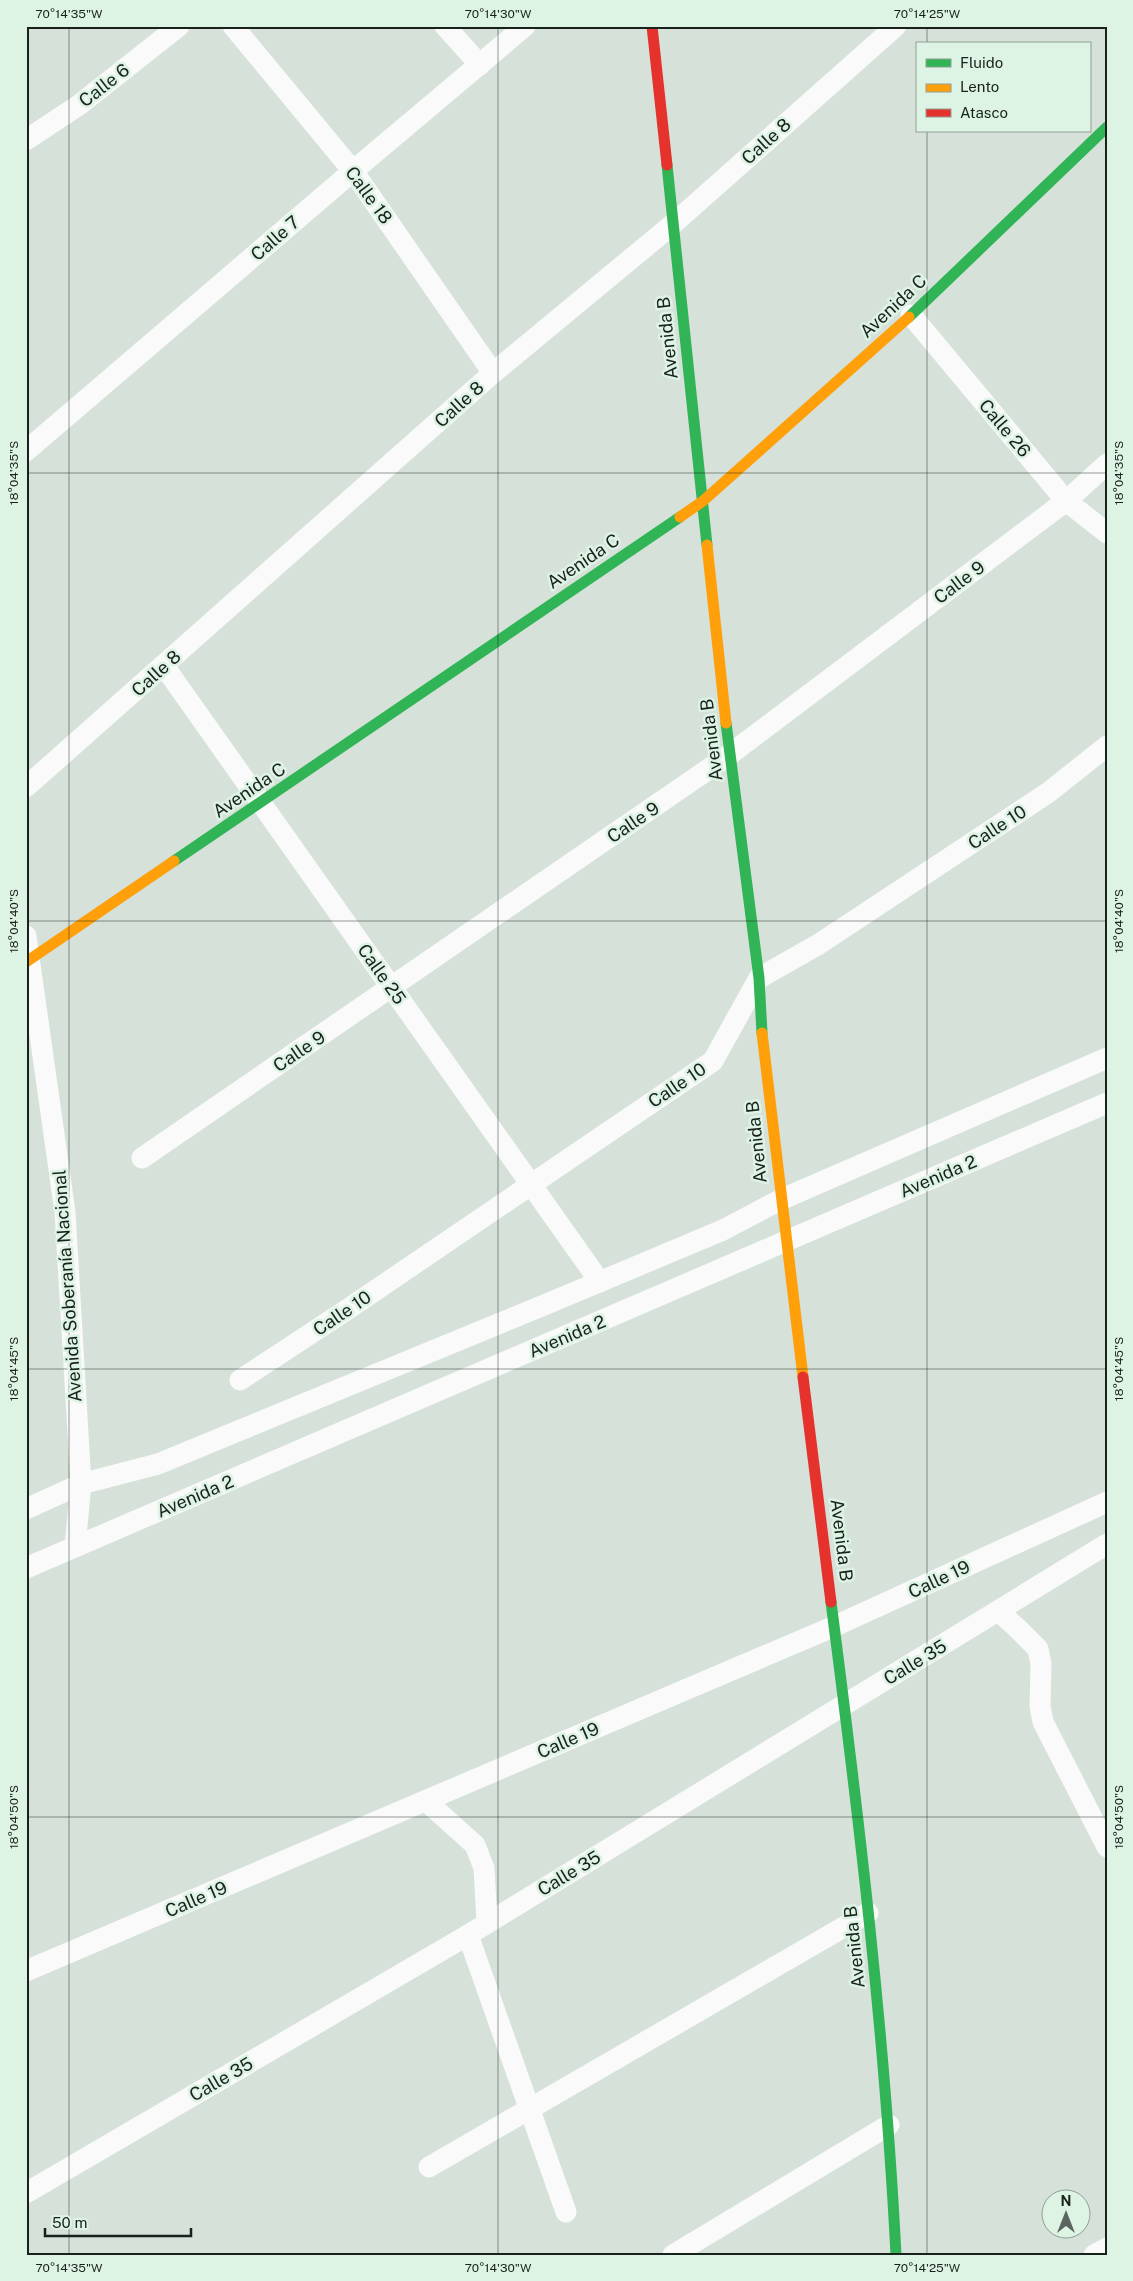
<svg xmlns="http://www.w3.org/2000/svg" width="1133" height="2281" font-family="'Public Sans',sans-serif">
	<rect width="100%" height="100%" fill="#d5e1d9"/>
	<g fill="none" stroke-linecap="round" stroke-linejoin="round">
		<g stroke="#f9faf9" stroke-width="21">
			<polyline points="233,26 353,171 493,373"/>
			<polyline points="445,26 480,65"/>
			<polyline points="26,140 79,105 179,26"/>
			<polyline points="911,315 1066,501 1107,533"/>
			<polyline points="26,451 353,171 525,26"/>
			<polyline points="164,666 600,1282"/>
			<polyline points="26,787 493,373 673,224 896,26"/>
			<polyline points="26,936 65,1212 81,1484 75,1547"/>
			<polyline points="142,1158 729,755 1066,501 1107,464"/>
			<polyline points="240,1380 345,1311 713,1061 759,978 819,944 1049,792 1107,746"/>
			<polyline points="26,1509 81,1484 158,1464 549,1303 723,1230 780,1200 1107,1058"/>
			<polyline points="26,1568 1107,1103"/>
			<polyline points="998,1611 1015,1626 1038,1649 1041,1664 1040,1706 1043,1722 1107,1847"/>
			<polyline points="426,1801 475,1845 484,1868 487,1923"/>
			<polyline points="468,1935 566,2212"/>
			<polyline points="26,1971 835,1626 1107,1502"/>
			<polyline points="429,2167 868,1913"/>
			<polyline points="26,2193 468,1935 1107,1544"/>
			<polyline points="673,2255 889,2125"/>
			<polyline points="1094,2255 1107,2248"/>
		</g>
		<g stroke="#30b455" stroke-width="11">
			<polyline points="667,165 707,545"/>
			<polyline points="909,317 1107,127"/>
			<polyline points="726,723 759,978 762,1033"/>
			<polyline points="174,861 680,517"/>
			<path d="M831,1602c28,217 54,434 65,653"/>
		</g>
		<g stroke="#ff9f0a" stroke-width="11">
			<polyline points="680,517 703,501 909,317"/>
			<polyline points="707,545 726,723"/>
			<polyline points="26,962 174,861"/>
			<polyline points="762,1033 803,1377"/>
		</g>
		<g stroke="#e5322d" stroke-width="11">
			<polyline points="652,26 667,165"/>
			<polyline points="803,1377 831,1602"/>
		</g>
	</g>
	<path fill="none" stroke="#19211c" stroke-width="1" stroke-opacity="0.45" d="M69,26v2229M498,26v2229M927,26v18M927,131v2124M26,473h1081M26,921h1081M26,1369h1081M26,1817h1081"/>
	<g text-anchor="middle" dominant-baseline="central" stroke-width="5" stroke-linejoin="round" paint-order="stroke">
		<g font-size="18" fill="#19211c" stroke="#ddf3e4">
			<text transform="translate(104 85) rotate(-38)">Calle 6</text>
			<text transform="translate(766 141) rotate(-42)">Calle 8</text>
			<text transform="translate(369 195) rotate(54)">Calle 18</text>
			<text transform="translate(275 238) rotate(-41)">Calle 7</text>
			<text transform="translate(893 306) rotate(-43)">Avenida C</text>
			<text transform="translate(667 338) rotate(-96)">Avenida B</text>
			<text transform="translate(459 404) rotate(-42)">Calle 8</text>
			<text transform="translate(1005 428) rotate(50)">Calle 26</text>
			<text transform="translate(583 561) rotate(-34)">Avenida C</text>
			<text transform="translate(959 582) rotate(-37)">Calle 9</text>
			<text transform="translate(156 673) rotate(-42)">Calle 8</text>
			<text transform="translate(711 740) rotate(-97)">Avenida B</text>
			<text transform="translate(249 790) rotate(-34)">Avenida C</text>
			<text transform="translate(633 822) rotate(-34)">Calle 9</text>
			<text transform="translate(997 827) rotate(-33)">Calle 10</text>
			<text transform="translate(382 974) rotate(55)">Calle 25</text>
			<text transform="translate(299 1051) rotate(-34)">Calle 9</text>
			<text transform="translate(677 1085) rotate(-34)">Calle 10</text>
			<text transform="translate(756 1142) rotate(-96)">Avenida B</text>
			<text transform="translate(938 1176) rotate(-23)">Avenida 2</text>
			<text transform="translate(67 1286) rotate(-94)">Avenida Soberanía Nacional</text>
			<text transform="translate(342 1313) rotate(-34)">Calle 10</text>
			<text transform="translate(567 1336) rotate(-23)">Avenida 2</text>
			<text transform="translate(195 1496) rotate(-23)">Avenida 2</text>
			<text transform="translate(842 1540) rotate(83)">Avenida B</text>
			<text transform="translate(939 1579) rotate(-25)">Calle 19</text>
			<text transform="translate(915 1662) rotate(-31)">Calle 35</text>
			<text transform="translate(568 1740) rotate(-23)">Calle 19</text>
			<text transform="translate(569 1873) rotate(-31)">Calle 35</text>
			<text transform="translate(196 1899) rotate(-23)">Calle 19</text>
			<text transform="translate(854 1947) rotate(-96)">Avenida B</text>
			<text transform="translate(221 2079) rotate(-30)">Calle 35</text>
		</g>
	</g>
	<rect width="1133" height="2281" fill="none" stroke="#ddf3e4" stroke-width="55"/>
	<rect x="916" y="42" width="175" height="90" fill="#ddf3e4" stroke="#8f9f94"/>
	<rect x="926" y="59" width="25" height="8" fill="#30b455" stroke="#8f9f94"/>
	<text x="960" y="68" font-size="15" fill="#19211c">Fluido</text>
	<rect x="926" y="84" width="25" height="8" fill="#ff9f0a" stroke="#8f9f94"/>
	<text x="960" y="92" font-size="15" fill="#19211c">Lento</text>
	<rect x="926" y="109" width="25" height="8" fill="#e5322d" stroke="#8f9f94"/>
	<text x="960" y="118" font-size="15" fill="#19211c">Atasco</text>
	<g transform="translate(1066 2214)"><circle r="24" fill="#ddf3e4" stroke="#8f9f94"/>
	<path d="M0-4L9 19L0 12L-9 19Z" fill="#5b645e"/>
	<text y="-8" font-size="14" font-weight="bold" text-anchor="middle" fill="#19211c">N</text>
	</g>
	<path d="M45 2228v8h146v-8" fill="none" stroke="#19211c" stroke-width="2.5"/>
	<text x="52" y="2228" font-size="15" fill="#19211c" stroke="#ddf3e4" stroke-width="4" paint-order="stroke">50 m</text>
	<rect x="28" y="28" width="1078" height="2226" fill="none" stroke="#19211c" stroke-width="2"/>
	<g font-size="12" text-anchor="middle" fill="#19211c">
		<text x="69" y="18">70°14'35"W</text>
		<text x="498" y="18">70°14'30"W</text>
		<text x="927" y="18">70°14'25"W</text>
		<text transform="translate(14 473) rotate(-90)" y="4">18°04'35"S</text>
		<text transform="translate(1119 473) rotate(-90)" y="4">18°04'35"S</text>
		<text transform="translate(14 921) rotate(-90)" y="4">18°04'40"S</text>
		<text transform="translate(1119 921) rotate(-90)" y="4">18°04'40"S</text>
		<text transform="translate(14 1369) rotate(-90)" y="4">18°04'45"S</text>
		<text transform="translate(1119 1369) rotate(-90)" y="4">18°04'45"S</text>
		<text transform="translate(14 1817) rotate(-90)" y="4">18°04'50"S</text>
		<text transform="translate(1119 1817) rotate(-90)" y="4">18°04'50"S</text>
		<text x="69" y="2272">70°14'35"W</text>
		<text x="498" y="2272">70°14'30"W</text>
		<text x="927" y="2272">70°14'25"W</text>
	</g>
</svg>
